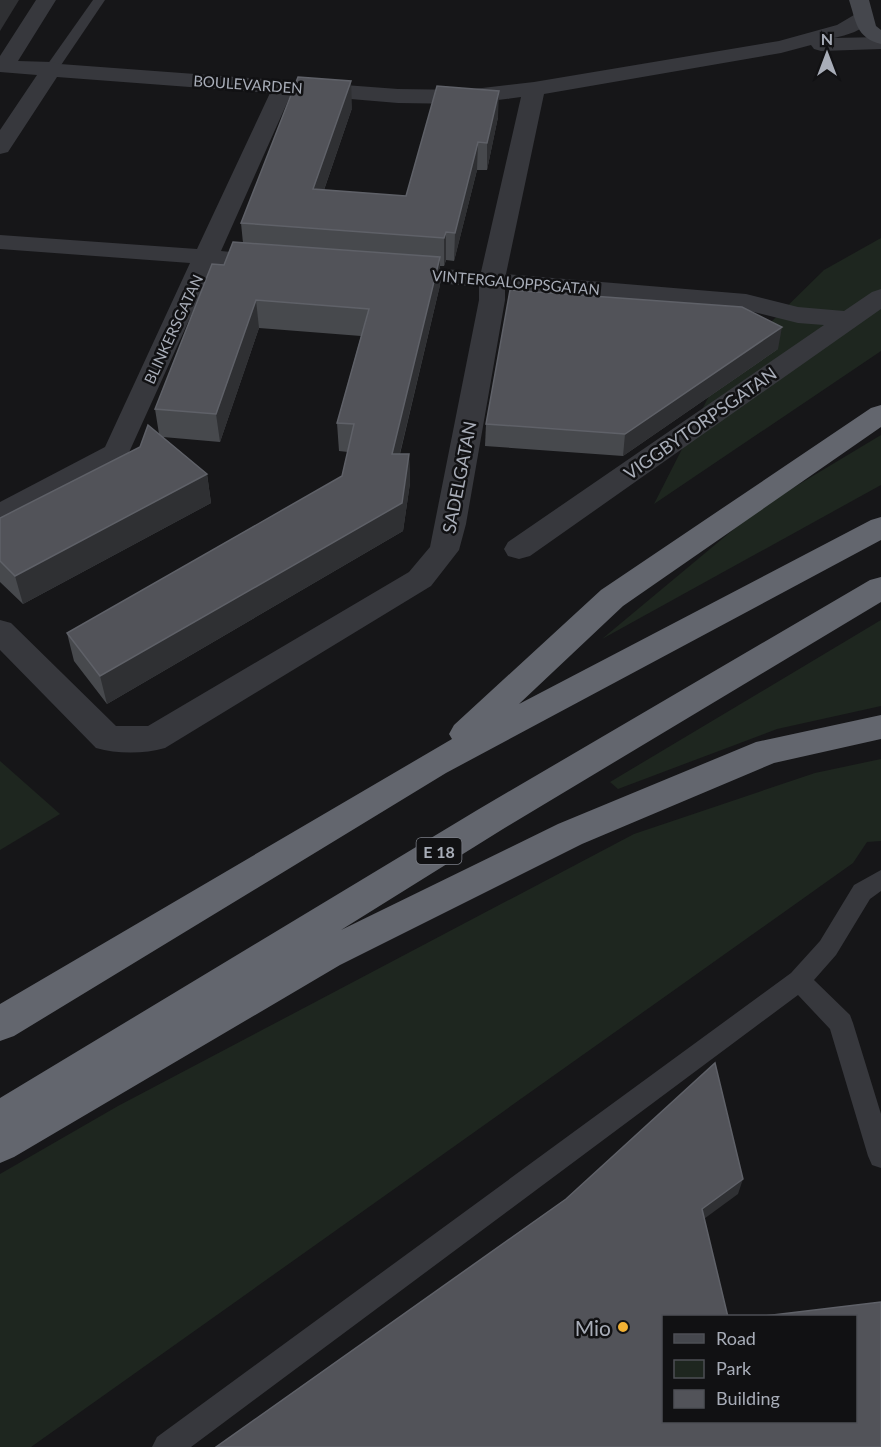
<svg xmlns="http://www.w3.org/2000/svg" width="881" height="1447" font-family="Lato,sans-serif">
	<rect width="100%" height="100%" fill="#161618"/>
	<g fill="#1e261f">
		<polygon points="881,238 881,351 654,504 709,396 769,324 824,270"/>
		<polygon points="881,435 881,485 602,639 758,509"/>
		<polygon points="881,620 881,706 777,729 618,789 610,782"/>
		<polygon points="881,759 881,841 867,842 853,863 31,1447 0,1447 0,1174 118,1106 634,834 815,773"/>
		<polygon points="0,761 60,814 0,850"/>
	</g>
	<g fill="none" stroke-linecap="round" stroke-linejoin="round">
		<g fill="#37383d" fill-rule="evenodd">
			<polygon points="93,0 105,0 57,71 47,71 45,68"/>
			<polygon points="881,870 881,891 870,899 836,955 814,980 850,1015 853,1023 881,1114 881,1168 872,1165 868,1156 830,1029 798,995 191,1447 152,1447 157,1437 791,973 820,941 854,885"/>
		</g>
		<path fill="#37383d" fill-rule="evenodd" d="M36,0h20l-38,61 34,1 8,2 338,25 67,1 69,-8 245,-41 58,-16 17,-10h14l3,4c-8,12 -24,16 -37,19l47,-1v12l-60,2 -7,-2 -3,-4 -30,8 -237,41 -38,180 240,20 52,13 46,4 28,-19 9,-3v20l-351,247 -11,3 -11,-3 -4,-7 4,-7 316,-217 -26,-2 -52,-13 -241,-21v11l-39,224 -7,26 -28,36 -266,162c-21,6 -48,6 -69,0l-96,-98v-30l11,3 105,103h32l261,-154 21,-25 49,-247v-13l-83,-8 -9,-2 -3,-5 3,-5 9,-2 85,7 40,-175 -56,7 -67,-1 -107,-9 -70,157 58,6 3,5 -3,5 -9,2 -56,-4 -88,194 -116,62 -10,3v-22l105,-55 85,-184 -190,-14v-14l197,14 73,-156 -213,-16 -49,75 -8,2v-24l37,-55 -37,-3v-16z"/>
		<path fill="#45474d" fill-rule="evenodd" d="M849,0h20l7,26 5,4v14c-25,-6 -25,-23 -32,-44z"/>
		<g fill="#63666e" fill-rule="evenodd">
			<polygon points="881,405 881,427 623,606 519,704 871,520 881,517 881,540 446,773 14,1036 0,1041 0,1004 452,739 449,734 454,725 601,590 871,408"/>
			<polygon points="881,577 881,602 503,829 341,930 558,824 756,742 881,715 881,739 774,763 582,844 340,965 14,1157 0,1163 0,1098 479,809 870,580"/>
		</g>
	</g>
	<g fill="#47494d">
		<polygon points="352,108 324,190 406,196 498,117 487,170 477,170 454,261 446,260 444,266 440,266 440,285 400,454 409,454 410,483 403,531 107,704 74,661 67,633 342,476 348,452 339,451 337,423 361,336 259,328 220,442 163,437 207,474 211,503 23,604 0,582 0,518 140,447 159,434 155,409 224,265 243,243 241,223"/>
		<polygon points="778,349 623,456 485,446 486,424"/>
	</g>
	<g fill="#2f3033">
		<polygon points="0,0 19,0 0,31"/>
		<polygon points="351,81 352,108 315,216 313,189"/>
		<polygon points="499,91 498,117 487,170 487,143"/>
		<polygon points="478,142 477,170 454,261 455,233"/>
		<polygon points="446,232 446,260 444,266 444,238"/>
		<polygon points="440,257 440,285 393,482 392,454"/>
		<polygon points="256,300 259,328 220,442 216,414"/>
		<polygon points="782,327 778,349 623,456 625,434"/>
		<polygon points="409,454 410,483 403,531 107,704 100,676"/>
		<polygon points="207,474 211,503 23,604 15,576"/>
		<polygon points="743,1179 738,1194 697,1224 702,1209"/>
	</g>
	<g fill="#525359" stroke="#5f6168" stroke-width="1.5">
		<polygon points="298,77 351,81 313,189 406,196 437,86 499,91 487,143 478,142 455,233 446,232 444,238 241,223"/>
		<polygon points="233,242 440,257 392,454 409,454 402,503 100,676 67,633 342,476 354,424 337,423 369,309 256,300 216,414 155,409 212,264 224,265"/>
		<polygon points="510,290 742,307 782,327 625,434 486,424"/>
		<polygon points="148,425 207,474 15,576 0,561 0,518 140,447"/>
		<polygon points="715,1063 743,1179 702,1209 728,1317 663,1317 663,1422 855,1422 855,1317 756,1317 881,1302 881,1447 216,1447 566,1199"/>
	</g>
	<circle fill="#f2b134" stroke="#111113" stroke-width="2" cx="623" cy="1327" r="6"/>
	<g text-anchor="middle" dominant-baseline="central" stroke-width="5" stroke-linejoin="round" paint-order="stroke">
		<g font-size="15" fill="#a8adb8" stroke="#111113">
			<text transform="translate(248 84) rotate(4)">BOULEVARDEN</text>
			<text transform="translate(516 282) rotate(5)">VINTERGALOPPSGATAN</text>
			<text transform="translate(173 329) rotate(-65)">BLINKERSGATAN</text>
		</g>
		<rect fill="#111113" stroke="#7b7e86" stroke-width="1.5" x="416.5" y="838" width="45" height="26" rx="4.5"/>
		<g font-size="16" font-weight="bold" fill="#a8adb8">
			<text x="439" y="851">E 18</text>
		</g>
		<g font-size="18" fill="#a8adb8" stroke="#111113">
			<text transform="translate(700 423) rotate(-35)">VIGGBYTORPSGATAN</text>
			<text transform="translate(459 477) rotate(-79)">SADELGATAN</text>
		</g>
		<g font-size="21" fill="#a8adb8" stroke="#111113" text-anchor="end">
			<text x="611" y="1327">Mio</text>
		</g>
	</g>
	<rect x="662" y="1315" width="195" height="108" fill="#111113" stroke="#4d4f55" stroke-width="1.5"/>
	<rect x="674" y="1334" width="30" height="9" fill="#45474d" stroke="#4d4f55" stroke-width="1.5"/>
	<text x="716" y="1345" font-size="18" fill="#a8adb8">Road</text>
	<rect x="674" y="1360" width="30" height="18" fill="#1e261f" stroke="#4d4f55" stroke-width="1.5"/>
	<text x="716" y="1375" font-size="18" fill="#a8adb8">Park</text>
	<rect x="674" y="1390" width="30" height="18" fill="#525359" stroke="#4d4f55" stroke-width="1.5"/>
	<text x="716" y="1405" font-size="18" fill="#a8adb8">Building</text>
	<g transform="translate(827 54)" stroke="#111113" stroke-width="4.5" paint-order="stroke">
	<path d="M0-4.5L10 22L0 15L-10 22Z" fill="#a8adb8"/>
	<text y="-9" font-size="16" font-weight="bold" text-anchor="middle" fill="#a8adb8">N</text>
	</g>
</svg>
